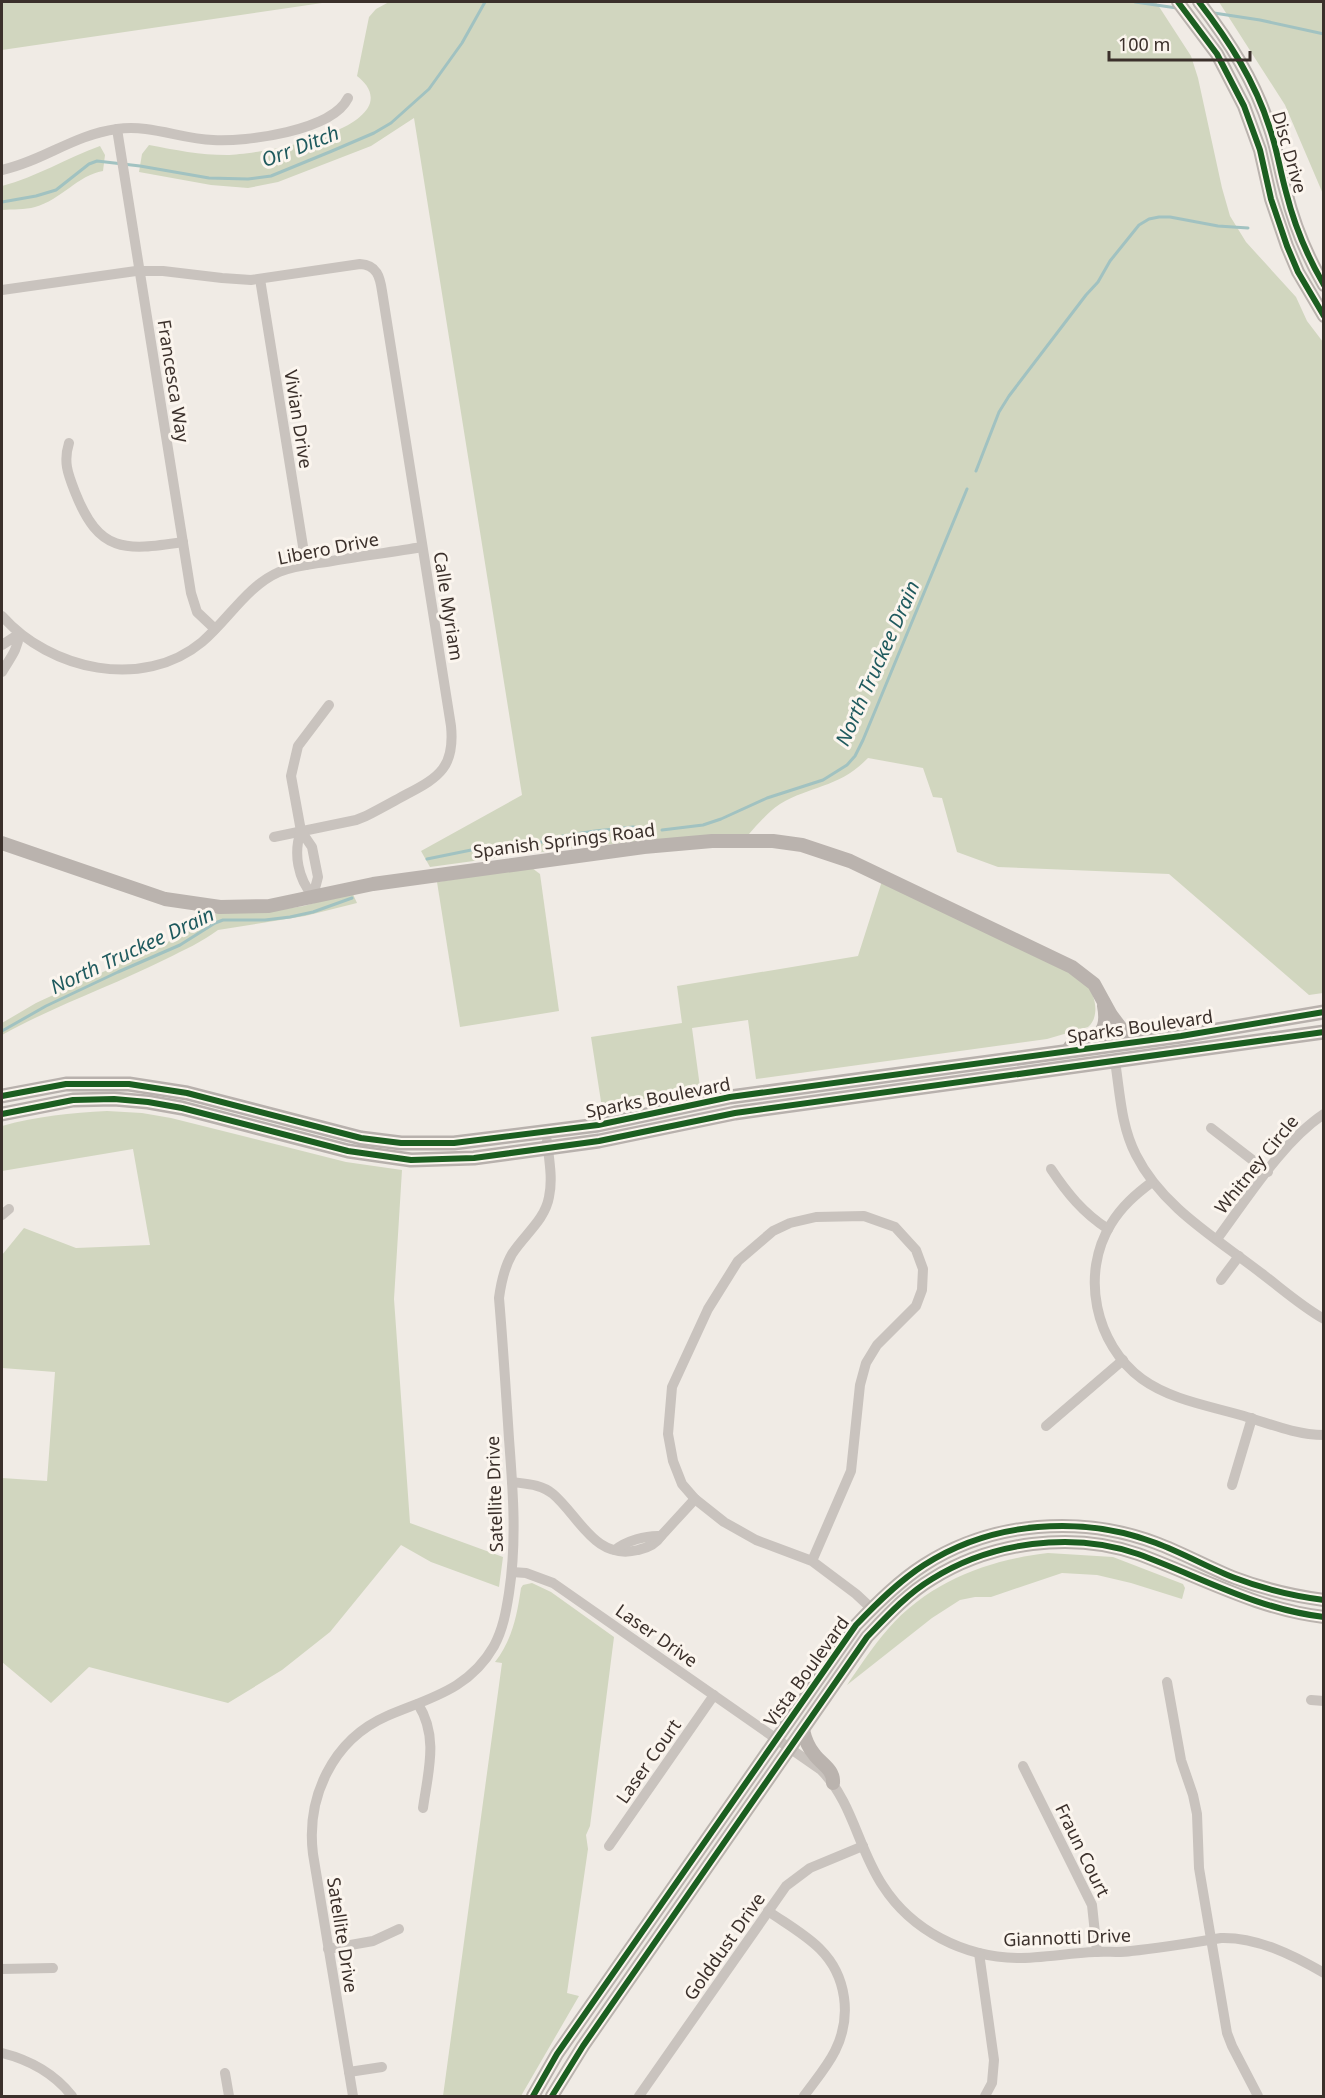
<svg xmlns="http://www.w3.org/2000/svg" width="1325" height="2098" font-family="'Noto Sans',sans-serif">
	<rect width="100%" height="100%" fill="#f0ebe5"/>
	<g fill="#d1d6bf">
		<polygon points="2,2 329,2 2,50"/>
		<path d="M389,2h767l35,54 7,22 24,110 8,28 16,26 50,55 11,24 16,21v651l-14,2 -140,-121 -171,-7 -41,-15 -15,-54 -9,-1 -10,-29 -55,-10c-29,30 -56,27 -88,46 -11,7 -22,20 -31,30 -107,4 -213,18 -319,33l-9,-16 101,-56 -108,-677 -43,28 -93,36 -30,6 -37,-3 -72,-13 3,-18 7,-9c26,5 51,10 78,10 31,-1 132,-18 143,-52 3,-11 -4,-20 -13,-27l12,-59 7,-8z"/>
		<polygon points="1219,2 1323,2 1323,194 1285,105"/>
		<path d="M100,146l5,9 -2,16c-25,4 -42,29 -68,36 -10,3 -23,2 -33,3v-24c34,-9 65,-28 98,-40z"/>
		<polygon points="527,868 532,868 540,874 559,1011 460,1027 437,882"/>
		<path d="M882,881l177,85c8,5 20,11 27,18 10,11 14,33 2,43l-41,12 -291,40 -8,-59 -56,8 8,59 -98,21 -11,-71 91,-14 -5,-37 181,-30z"/>
		<path d="M352,892l5,11 -52,13 -87,14c-16,12 -34,20 -52,29 -54,27 -112,47 -164,76v-12l34,-20 136,-63 31,-16 15,-12 60,-2 26,-4z"/>
		<path d="M107,1111l35,2 29,5 175,44 56,8 -8,129 16,224 93,34 -4,30 -68,-25 -30,-17 -71,87 -48,38 -54,33 -139,-36 -38,36 -49,-41v-184l45,3 8,-109 -53,-4v-113l22,-27 52,20 74,-3 -17,-96 -131,22v-45c35,-10 69,-13 105,-15z"/>
		<path d="M1048,1553l65,4 70,27 2,4 -3,11 -51,-16 -34,-8 -35,-2 -71,24h-16l-15,3 -28,18 -85,67c13,-19 26,-39 41,-56 42,-48 100,-69 160,-76z"/>
		<path d="M532,1583l19,9 63,45 -24,189 -4,9 2,14 -21,144 12,3 -58,100h-78l59,-433 -7,-1c17,-22 22,-46 26,-74l2,-3z"/>
	</g>
	<g fill="none" stroke-linecap="round" stroke-linejoin="round">
		<g stroke="#a1c2c1" stroke-width="3">
			<polyline points="1135,2 1177,8"/>
			<polyline points="1214,13 1260,20 1324,34"/>
			<polyline points="2,202 36,196 56,190 89,164 97,161 140,166 209,178 248,179 271,176 332,151 374,133 391,123 429,89 462,43 485,2"/>
			<polyline points="976,471 999,412 1009,396 1086,295 1098,282 1110,261 1139,225 1149,219 1159,217 1170,217 1218,226 1248,228"/>
			<polyline points="662,830 703,825 721,819 767,798 823,780 847,765 855,756 863,740 967,489"/>
			<polyline points="427,859 486,847 520,848 563,836 595,831 633,827 646,829"/>
			<polyline points="2,1031 46,1006 118,972 180,945 215,923 223,920 265,920 290,917 313,912 352,898"/>
		</g>
		<g stroke="#c9c3be" stroke-width="10">
			<polyline points="117,129 191,593 197,612 215,629"/>
			<path d="M2,170c41,-9 71,-35 115,-41 33,-5 64,10 96,11 33,2 119,-9 135,-42"/>
			<polyline points="260,279 306,565"/>
			<path d="M2,290l134,-19h27l59,7 29,2 109,-16c17,1 20,13 22,27l69,435c4,40 -11,51 -44,68 -13,7 -27,15 -41,22l-10,4 -82,17"/>
			<path d="M69,443c-6,19 -1,31 6,49 24,61 49,59 108,50"/>
			<path d="M2,616c48,54 141,75 200,26 26,-22 45,-56 77,-70 17,-7 36,-8 53,-11 30,-5 60,-9 90,-14"/>
			<path d="M2,645l17,-11c-1,16 -9,24 -17,38"/>
			<path d="M301,831c-8,22 -3,48 12,65l5,-19 -6,-30 -11,-16 -10,-55 7,-30 31,-41"/>
			<path d="M1115,1061c5,32 6,65 21,94 26,52 80,83 125,118 20,15 40,33 63,46"/>
			<polyline points="1211,1128 1268,1172"/>
			<path d="M1051,1169c16,24 32,44 57,60"/>
			<path d="M1152,1182c-16,12 -30,24 -41,42 -31,50 -16,120 31,155 29,21 68,27 102,37 26,8 53,19 80,19"/>
			<polyline points="2,1215 9,1209"/>
			<path d="M1217,1239c30,-40 65,-97 107,-125"/>
			<polyline points="1221,1280 1239,1256"/>
			<polyline points="1046,1426 1123,1360"/>
			<path d="M512,1482c14,2 29,2 41,12 26,22 42,67 85,56 9,-2 18,-6 23,-14l34,-37"/>
			<polyline points="1232,1485 1252,1418"/>
			<path d="M615,1550c11,-9 31,-15 46,-14"/>
			<polyline points="812,1561 851,1471 860,1385 866,1363 877,1345 916,1306 922,1290 923,1269 916,1250 895,1227 864,1216 816,1217 790,1223 773,1231 738,1261 708,1309 672,1387 668,1434 673,1461 682,1484 695,1499 724,1522 756,1540 812,1561 856,1594 871,1608"/>
			<path d="M512,1572l14,1 27,10 268,187c32,32 37,79 62,116 29,45 81,71 134,72 26,0 52,-5 78,-6 12,-1 24,1 36,-1 30,-3 60,-8 90,-13 36,-1 72,17 103,35"/>
			<polyline points="1167,1682 1181,1760 1193,1795 1197,1814 1199,1868 1227,2033 1232,2046 1258,2096"/>
			<polyline points="1311,1700 1324,1701"/>
			<path d="M418,1704c21,33 10,68 5,104"/>
			<polyline points="1023,1766 1092,1905 1097,1952"/>
			<polyline points="609,1846 714,1695"/>
			<path d="M768,1911c17,12 37,23 52,38 27,27 32,68 15,102 -8,16 -21,31 -31,45"/>
			<polyline points="328,1949 373,1941 399,1929"/>
			<polyline points="979,1953 994,2060 992,2083 985,2096"/>
			<polyline points="2,1969 53,1968"/>
			<path d="M2,2053c28,7 52,20 70,43"/>
			<polyline points="349,2072 382,2067"/>
			<polyline points="225,2073 229,2096"/>
			<path d="M353,2096l-40,-242c-7,-56 19,-114 74,-138 42,-18 82,-26 107,-70 9,-17 12,-34 15,-53 8,-52 4,-102 0,-154 -3,-47 -6,-94 -10,-141 2,-15 5,-30 13,-44 12,-19 33,-34 37,-57 4,-18 0,-38 -2,-56"/>
			<polyline points="639,2096 786,1886 810,1868 863,1846"/>
		</g>
		<g stroke="#bab3ae" stroke-width="14">
			<polyline points="1178,2 1217,54 1244,106 1260,150 1271,199 1287,246 1298,272 1324,316"/>
			<path d="M1199,2c30,39 56,79 71,127 7,20 10,42 16,63 8,32 21,64 38,93"/>
			<polyline points="2,843 165,899 220,907 269,906 373,884 644,847 712,841 773,841 802,845 850,861 1072,967 1094,984 1111,1015 1123,1031 1131,1034 1152,1036"/>
			<path d="M1070,1047c24,-8 40,-11 34,-41"/>
			<path d="M803,1730c2,9 5,17 11,24 7,10 20,15 19,29"/>
			<path d="M533,2096l24,-42 299,-429c21,-22 43,-44 68,-60 68,-44 158,-50 232,-22 27,10 53,25 79,35 29,11 58,18 89,22"/>
			<path d="M552,2096l31,-50 284,-409c20,-21 40,-43 65,-58 59,-37 140,-48 206,-25 63,23 118,55 186,63"/>
		</g>
		<g stroke="#b8b1ad" stroke-width="15">
			<polyline points="2,1096 66,1084 129,1084 187,1093 361,1138 401,1143 454,1143 598,1125 730,1097 1181,1036 1324,1012"/>
			<polyline points="2,1114 73,1100 114,1099 148,1102 182,1108 348,1151 411,1160 474,1158 599,1141 735,1113 1324,1032"/>
		</g>
		<g stroke="#fbf5ee" stroke-width="10">
			<g id="cycleway">
				<polyline points="1178,2 1217,54 1244,106 1260,150 1271,199 1287,246 1298,272 1324,316"/>
				<path d="M1199,2c30,39 56,79 71,127 7,20 10,42 16,63 8,32 21,64 38,93"/>
				<polyline points="2,1096 66,1084 129,1084 187,1093 361,1138 401,1143 454,1143 598,1125 730,1097 1181,1036 1324,1012"/>
				<polyline points="2,1114 73,1100 114,1099 148,1102 182,1108 348,1151 411,1160 474,1158 599,1141 735,1113 1324,1032"/>
				<path d="M533,2096l24,-42 299,-429c21,-22 43,-44 68,-60 68,-44 158,-50 232,-22 27,10 53,25 79,35 29,11 58,18 89,22"/>
				<path d="M552,2096l31,-50 284,-409c20,-21 40,-43 65,-58 59,-37 140,-48 206,-25 63,23 118,55 186,63"/>
			</g>
		</g>
		<use href="#cycleway" stroke="#1b5e20" stroke-width="6"/>
	</g>
	<g text-anchor="middle" dominant-baseline="central" stroke-width="6" stroke-linejoin="round" paint-order="stroke">
		<g font-size="18" fill="#3b302b" stroke="#fbf5ee">
			<text transform="translate(1290 152) rotate(74)">Disc Drive</text>
			<text transform="translate(174 381) rotate(81)">Francesca Way</text>
			<text transform="translate(299 419) rotate(81)">Vivian Drive</text>
			<text transform="translate(328 548) rotate(-11)">Libero Drive</text>
			<text transform="translate(449 606) rotate(81)">Calle Myriam</text>
			<text transform="translate(564 840) rotate(-7)">Spanish Springs Road</text>
			<text transform="translate(1140 1026) rotate(-8)">Sparks Boulevard</text>
			<text transform="translate(658 1097) rotate(-11)">Sparks Boulevard</text>
			<text transform="translate(1256 1164) rotate(-51)">Whitney Circle</text>
			<text transform="translate(494 1494) rotate(-92)">Satellite Drive</text>
			<text transform="translate(657 1635) rotate(35)">Laser Drive</text>
			<text transform="translate(806 1671) rotate(-54)">Vista Boulevard</text>
			<text transform="translate(648 1761) rotate(-55)">Laser Court</text>
			<text transform="translate(1083 1850) rotate(64)">Fraun Court</text>
			<text transform="translate(343 1935) rotate(81)">Satellite Drive</text>
			<text transform="translate(1067 1937) rotate(-2)">Giannotti Drive</text>
			<text transform="translate(724 1946) rotate(-55)">Golddust Drive</text>
		</g>
		<g font-size="20" font-style="italic" fill="#1f5a5e" stroke="#fbf5ee">
			<text transform="translate(300 146) rotate(-21)">Orr Ditch</text>
			<text transform="translate(877 663) rotate(-66)">North Truckee Drain</text>
			<text transform="translate(132 950) rotate(-25)">North Truckee Drain</text>
		</g>
	</g>
	<rect width="1325" height="2098" fill="none" stroke="#3b302b" stroke-width="6"/>
	<path d="M1109 51v9h141v-9" fill="none" stroke="#3b302b" stroke-width="3"/>
	<text x="1118" y="51" font-size="18" fill="#3b302b" stroke="#fbf5ee" stroke-width="4.5" paint-order="stroke">100 m</text>
</svg>
